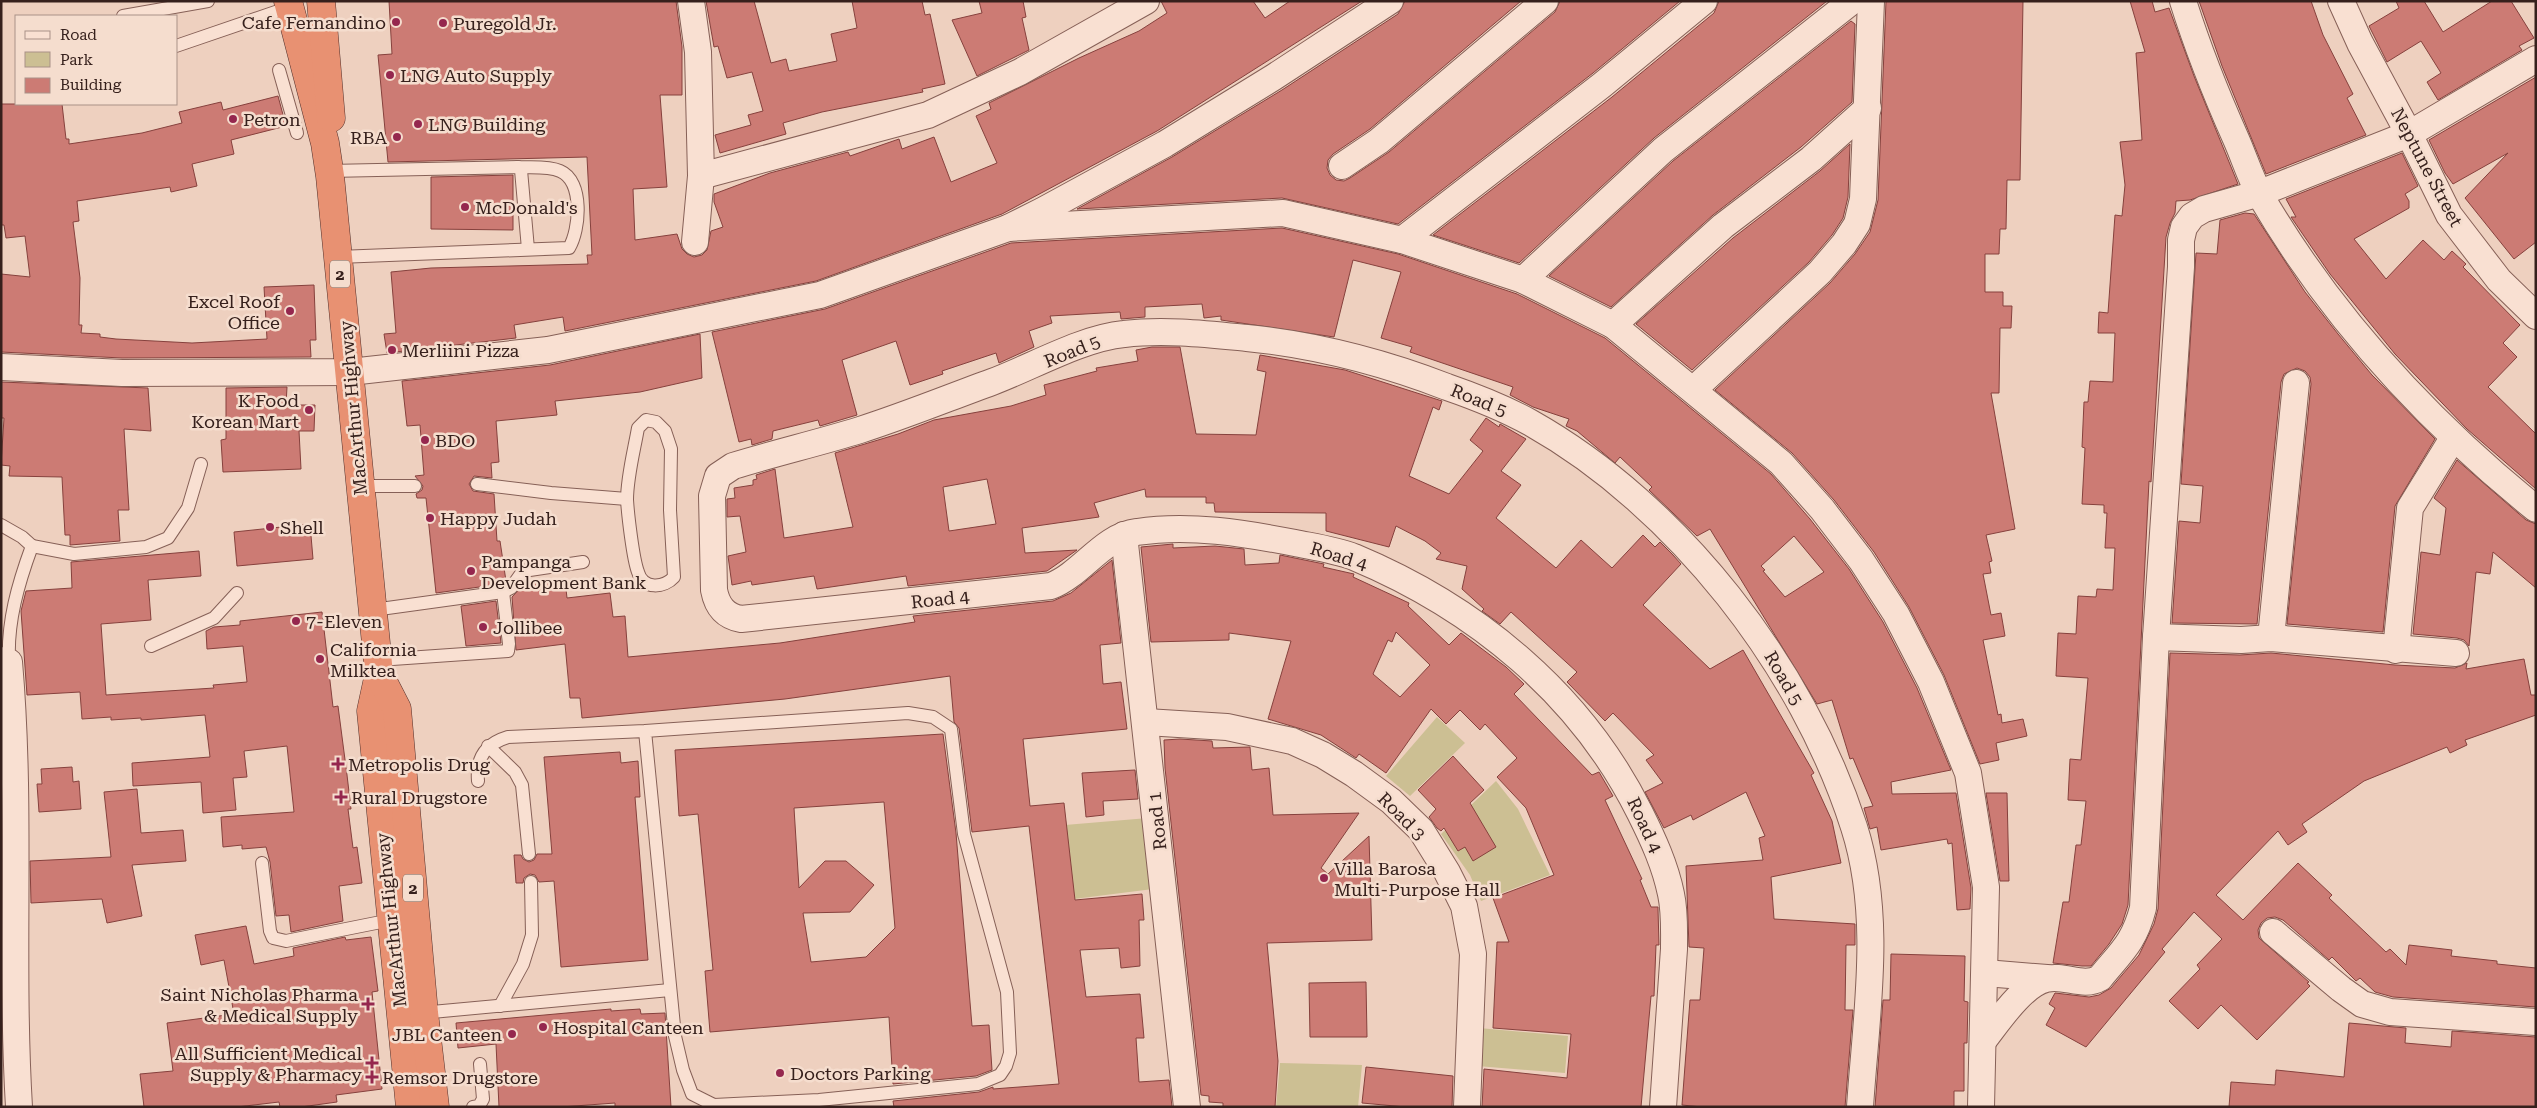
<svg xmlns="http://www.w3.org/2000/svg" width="2537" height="1108" font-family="'Roboto Serif',serif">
	<rect width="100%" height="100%" fill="#eed0bf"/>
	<g fill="#ccbf93">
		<polygon points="1437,717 1465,743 1410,796 1386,776"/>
		<polygon points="1496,781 1518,809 1550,875 1481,901 1470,875 1441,834"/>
		<polygon points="1148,818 1153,889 1074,899 1065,825"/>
		<polygon points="1479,1028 1568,1036 1565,1073 1477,1066"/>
		<polygon points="1280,1063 1362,1065 1358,1107 1276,1107"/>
	</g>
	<g fill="#cc7b74" stroke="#86413d" fill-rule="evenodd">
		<polygon points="389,1 676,1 682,47 682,95 660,95 667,187 633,189 635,240 677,234 682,249 687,254 694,257 702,255 707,250 711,231 723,227 714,202 714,194 770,173 848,152 850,156 899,139 902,149 934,137 951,182 997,163 976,116 991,109 989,103 1079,58 1139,31 1167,13 1161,1 1253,1 1265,18 1290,1 1362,1 1157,131 1002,214 816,281 565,331 563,317 514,325 516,338 387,353 384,334 396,333 391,272 431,268 588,264 587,255 592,255 587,157 388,162 378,55 392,54"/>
		<polygon points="706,1 754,1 771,63 786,59 789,71 837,61 831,34 857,28 852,1 922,1 925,15 930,14 945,84 922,89 923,92 822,112 783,123 786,134 720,153 715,135 751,125 748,115 763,111 752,72 727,78 718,46 714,47"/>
		<polygon points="979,1 1023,1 1026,17 1022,18 1029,50 977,76 952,20 982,13"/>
		<polygon points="1405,1 1521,1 1370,129 1333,154 1328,160 1327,168 1330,175 1336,180 1344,181 1350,178 1389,152 1555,12 1560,1 1680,1 1593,73 1398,224 1282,198 1077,209 1172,157 1282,90 1398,14"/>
		<polygon points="1719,1 1827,1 1654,138 1519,263 1433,235 1612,97 1714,13"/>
		<polygon points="1886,1 2023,1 2020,180 2007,180 2006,229 2000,229 1999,254 1985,254 1985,292 2003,292 2003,306 2012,306 2011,328 2000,328 1999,393 1991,393 2015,529 1986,535 1992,561 1989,562 1991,573 1983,574 1991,615 2001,613 2005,636 1983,640 1998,715 2001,714 2002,723 2023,719 2027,736 1996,743 1999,760 1980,764 1944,675 1909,607 1874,552 1834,500 1792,453 1715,390 1830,283 1855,254 1870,232 1878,200"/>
		<polygon points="2130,1 2152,1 2155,12 2169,8 2194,76 2238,184 2190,200 2176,201 2175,213 2170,223 2166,237 2151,482 2149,481 2128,905 2122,924 2109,944 2091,966 2082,966 2053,963 2063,902 2069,902 2076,845 2081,845 2086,801 2068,800 2070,759 2081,760 2088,678 2056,676 2058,633 2076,634 2078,596 2096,597 2097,589 2113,590 2115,548 2105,548 2107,513 2104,513 2104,505 2082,504 2085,448 2082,447 2084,402 2088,402 2090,381 2113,382 2115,333 2098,333 2099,312 2108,313 2115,215 2122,216 2125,185 2120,142 2142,140 2136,53 2145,52"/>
		<polygon points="2199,1 2311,1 2323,35 2353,94 2347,98 2366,135 2266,174 2222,66"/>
		<polygon points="2396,1 2424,1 2443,32 2492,1 2511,1 2534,38 2519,46 2522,50 2438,100 2427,82 2441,73 2421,41 2387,62 2369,26 2399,8"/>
		<polygon points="1851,21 1855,24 1852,102 1801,147 1713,215 1611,307 1549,276 1673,161"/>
		<polygon points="2536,77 2536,242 2514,259 2465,198 2508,153 2453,184 2445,173 2429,140"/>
		<polygon points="278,96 286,126 231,140 234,154 192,164 197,186 171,192 170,187 77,201 79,221 73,222 80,278 79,325 82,325 81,333 100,334 100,337 116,339 192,343 267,339 264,287 314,285 316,340 310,340 311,357 122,358 1,352 1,274 30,277 25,236 6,238 4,225 1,225 1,104 62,104 66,139 69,139 69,144 142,133 182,123 179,112 221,102 223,110"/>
		<polygon points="1850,144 1848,197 1843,218 1832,235 1809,262 1692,370 1636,324 1733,238 1820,171"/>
		<polygon points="2402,153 2418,186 2405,194 2409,201 2409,208 2354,239 2386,279 2423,240 2444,260 2452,251 2466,264 2463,267 2520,325 2503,343 2517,357 2488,387 2536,434 2536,489 2467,429 2395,354 2330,274 2291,217 2296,217 2286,199"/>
		<polygon points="513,175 513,230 431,229 431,177"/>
		<polygon points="2245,213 2254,214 2305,292 2338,334 2372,375 2435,439 2395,506 2383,632 2287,624 2311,384 2310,377 2305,371 2297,368 2284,374 2281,382 2257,624 2172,623 2179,521 2200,523 2203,486 2181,484 2196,253 2217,254 2220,220"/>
		<path d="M1282,228l116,26 119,40 88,44 166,136 39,45 39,50 34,53 34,66 34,82 -60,12 1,12 64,-1 15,95 -1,21 -13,1 -5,-67 -4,1 -1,-5 -66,11 -4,-23 -7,2 -6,-21 9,-2 -20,-48 -3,1 -18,-59 -15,4 -107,-175 -13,7 -48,-46 3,-3 -32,-30 -5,6 -38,-32 -11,-5 3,-7 -36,-12 -23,-12 3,-8 -103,-35 2,-5 -31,-9 20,-66 -48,-12 -19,77 -113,-17v-4l-17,2 -2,-14 -57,3v10l-24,2 -1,-7 -70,4 2,7 -23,8 5,16 -35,16 -3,-10 -54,18 1,3 -33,11 -14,-44 -54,19 15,55 -37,11 -2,-6 -45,11 -1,8 -20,6 -1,-6 -12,3 -27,-110 113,-23 186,-66zM1794,536l30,36 -39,25 -22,-26 2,-1 -4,-4z"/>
		<polygon points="700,334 702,378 640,392 555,401 557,415 496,421 499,462 491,463 492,478 474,476 469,484 473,491 494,494 497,541 500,541 506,581 501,584 436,593 426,498 417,498 416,494 422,490 423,486 415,476 424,475 420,425 407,426 402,381 550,365"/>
		<path d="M1152,347h28l16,87 60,1 10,-63 -9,-2 3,-15 85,15 97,31 -3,9 -6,-3 -24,69 40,18 34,-43 -13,-11 16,-22 13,9 1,-3 26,15 -25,32 20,14 -25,33 60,50 25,-28 31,28 31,-33 12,12 5,-5 13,13 8,9 -38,41 67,64 33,-19 71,123 -3,2 21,46 9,42 -70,14 3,42 81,5v21h-9l-1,65h8l-8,97h-143l-20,-2 8,-105h10l4,-52 -15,-1 -3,-81 77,-6 -4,-22 6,-2 -19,-44 -53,28 -2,-5 -27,13 -19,-36 18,-9 -17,-23 8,-5 -41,-42 -8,8 -38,-39 10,-10 -66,-60 -11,12 -18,-13 2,-2 -22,-20 5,-23 -31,-7 5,-6 -16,-12 -29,-15 -7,21 -63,-16v-18l-111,-1 -1,-9h-8v-6h-60l-1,-8 -51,14 5,14 -77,11 3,25 52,-3 -30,21 -139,15 -2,-10 -89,13 -3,-13 -62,9 -1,-4 -19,4 -4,-29 18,-4 -6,-36 -13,1v-18l8,-1 -1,-10 19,-3v-5l4,-1 -1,-4 19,-6 9,69 69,-11 -18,-74 63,-19 36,-14 77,-14 35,-11 -2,-10 53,-14 -1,-3 42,-7 -2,-11zM987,479l9,45 -47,7 -6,-44z"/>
		<polygon points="1,382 148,388 151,431 124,429 129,510 118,510 120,541 70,545 70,535 65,535 62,477 9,476 10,466 1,465 4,418 1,418"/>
		<polygon points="287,387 286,405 315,405 314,431 299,431 301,469 223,472 221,440 226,439 226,388"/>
		<polygon points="2457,460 2526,520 2536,524 2536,588 2493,552 2490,574 2476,572 2469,646 2464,640 2457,638 2413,634 2421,552 2440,555 2446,508 2434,498"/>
		<polygon points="310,524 313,559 237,566 234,532"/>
		<path d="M1173,544v4l42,-2 29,3 1,16 34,-2 1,-8 44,9 -1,3 31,7 -1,3 56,26 -1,3 41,39 12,-12 45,34 18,17 -10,10 78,81 7,-3 14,24 -8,4 37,79 -2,1 11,27h7v2l1,36h-3l-2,51h-3l-10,111h-159l2,-38 83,9 4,-44 -78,-6 4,-86h12l-16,-44 61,-23 -28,-67 -29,-31 20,-19 -32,-34 -5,6 -20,-20 -14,14 -15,-15 -45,64 -27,-19 -3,4 -35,-23 -53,-16 23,-78 -62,-8v7l-78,2 -10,-95zM1396,632l34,33 -30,32 -27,-23 15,-34 4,2z"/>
		<polygon points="199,551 201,576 148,580 151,620 101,624 106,695 214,688 213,685 247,682 243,646 207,649 206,631 214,627 240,625 240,621 322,612 333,707 338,706 347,775 351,809 348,809 353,848 357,847 362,883 339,886 343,921 291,932 289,915 276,916 270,862 266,847 242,849 242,845 223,847 221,817 294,812 287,746 244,751 247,777 233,778 236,810 203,813 201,782 133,786 132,763 210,757 205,715 141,720 141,718 111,720 111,717 82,719 80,692 27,695 21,611 26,591 72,588 71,562"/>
		<polygon points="1112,560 1121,643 1100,645 1103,684 1121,682 1127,729 1023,739 1030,806 1064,803 1075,900 1142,894 1144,920 1139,920 1140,966 1121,968 1119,948 1080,950 1086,997 1140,994 1144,1038 1136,1038 1139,1082 1169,1080 1172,1107 894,1107 893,1101 979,1092 993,1087 993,1089 1059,1084 1029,826 972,832 959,728 954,722 950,676 785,699 582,718 580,698 570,698 565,644 516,650 512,597 526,582 565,580 567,598 610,593 613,617 625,616 628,657 780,643 915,622 913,616 1053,601 1071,593"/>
		<polygon points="496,601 501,643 466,646 461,606"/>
		<polygon points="2170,653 2240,655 2271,653 2395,665 2455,668 2467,663 2466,669 2524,659 2531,695 2536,695 2536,715 2465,740 2467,745 2450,753 2447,747 2364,781 2302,824 2307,832 2288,845 2278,831 2216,895 2243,920 2298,863 2332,895 2329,898 2386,952 2390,949 2406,965 2409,945 2452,950 2451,956 2497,961 2497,964 2536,968 2536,1007 2393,997 2375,992 2360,978 2356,981 2332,957 2329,960 2283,920 2275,917 2267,918 2261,923 2258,930 2259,938 2309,982 2307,983 2310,986 2257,1040 2221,1005 2198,1029 2169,1001 2200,969 2197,965 2222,939 2194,912 2162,949 2165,952 2086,1047 2046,1025 2055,1008 2049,1004 2055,993 2089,997 2099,995 2111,988 2139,955 2154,924 2158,909"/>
		<path d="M943,734l13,99 16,193 17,-1 3,45 -16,6 -83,8 -4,-67 -179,15 -5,-61 8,-1 -15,-156 -19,2 -4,-66zM884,802l11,126 -29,29 -55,5 -8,-49 47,-1 24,-27 -28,-24h-21l-26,27 -5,-80z"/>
		<polygon points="1180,739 1212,741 1213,748 1250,747 1252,770 1269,768 1273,815 1359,813 1321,868 1328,874 1369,836 1372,940 1267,943 1278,1061 1275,1107 1223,1107 1223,1103 1209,1102 1209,1096 1201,1095 1165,768 1164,740"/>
		<polygon points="620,752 621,763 638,761 640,797 635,797 648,960 561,967 554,881 539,882 535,875 530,874 524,878 523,883 516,883 514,855 521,855 523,859 529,862 534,860 537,854 552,854 544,757"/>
		<polygon points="1453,756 1484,790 1470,803 1496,847 1473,861 1465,847 1458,851 1444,828 1441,831 1437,828 1429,817 1436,809 1418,790"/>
		<polygon points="72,767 73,782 79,781 81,809 39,812 37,784 42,784 41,769"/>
		<polygon points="1135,770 1138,799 1103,801 1104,815 1086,817 1082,773"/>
		<polygon points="137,789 141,833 183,830 186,861 132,865 142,916 107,923 102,899 31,903 30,861 111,857 104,792"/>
		<polygon points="1986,793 2007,793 2009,881 2000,881"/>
		<polygon points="246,926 254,964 294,956 293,948 345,937 346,940 371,937 378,991 372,992 382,1089 336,1095 337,1102 301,1107 280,1107 279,1102 237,1107 144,1107 140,1074 173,1071 167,1023 234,1014 224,960 201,965 195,935"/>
		<polygon points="1891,954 1965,956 1964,1001 1968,1002 1967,1043 1964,1043 1964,1091 1954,1091 1954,1107 1875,1107 1883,1000 1890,1000"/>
		<polygon points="1366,982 1367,1037 1310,1037 1309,983"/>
		<polygon points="611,1009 611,1011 640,1009 641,1014 665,1013 671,1107 615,1107 615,1103 561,1107 499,1107 496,1044 458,1048 456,1023"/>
		<polygon points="2349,1023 2406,1028 2405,1043 2451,1047 2452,1031 2536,1037 2536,1107 2229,1107 2231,1082 2275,1085 2276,1070 2344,1077"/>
		<polygon points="1366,1067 1453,1076 1452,1107 1406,1107 1362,1103"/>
	</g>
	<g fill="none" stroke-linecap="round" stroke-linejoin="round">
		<g stroke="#866057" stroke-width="14">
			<g id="service">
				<polyline points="123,16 208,1"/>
				<polyline points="176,46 290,7"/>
				<polyline points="279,70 297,133"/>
				<polyline points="329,171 518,167 521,170 528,249"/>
				<path d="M338,257l231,-9c11,-18 15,-67 -9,-77 -12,-5 -29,-3 -42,-4"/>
				<path d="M646,420l10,2 9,9 6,18 -1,61 4,67c-10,11 -31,13 -36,-5 -5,-13 -10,-57 -11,-72 0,-23 7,-49 11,-72z"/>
				<polyline points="477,484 551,493 627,499"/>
				<polyline points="359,486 415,486"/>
				<path d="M1,525l21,12 10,9c-14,38 -25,76 -23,116"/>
				<polyline points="32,546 74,554 146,547 168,538 188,508 201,464"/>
				<polyline points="373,610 503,592 511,588 523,571 583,562"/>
				<polyline points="151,646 214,618 237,593"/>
				<polyline points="378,660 508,651 509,644 503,592"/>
				<polyline points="488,746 515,772 522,785 529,854"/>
				<path d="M478,781c-2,-23 7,-37 30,-44l137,-6 263,-18 25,4 18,12 13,105 43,158 3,61 -4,13 -6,9 -22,9 -159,16 -105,5 -22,-11 -9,-24 -8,-34 -30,-305"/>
				<polyline points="262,863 270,931 273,938 286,941 391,920"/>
				<polyline points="500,1006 523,964 532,935 531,882"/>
				<polyline points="421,1013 670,990"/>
				<polyline points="473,1107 479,1106 483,1099 480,1064"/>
			</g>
		</g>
		<g stroke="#866057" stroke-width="28">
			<g id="minor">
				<polyline points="691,1 698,52 701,176 928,115 1020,72 1146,1"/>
				<path d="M2183,1c15,48 33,93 53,138 8,18 14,38 24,56 71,122 166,225 276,314"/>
				<polyline points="2341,1 2360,43 2409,134 2449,215 2499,280 2536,316"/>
				<polyline points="1342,166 1379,141 1545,1"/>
				<polyline points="1008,228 1283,213 1402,240 1523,280 1613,325 1781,463 1822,509 1861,560 1896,614 1931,682 1968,773 1986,887 1981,1107"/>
				<polyline points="1402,240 1602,85 1704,1"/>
				<polyline points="695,242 701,176"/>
				<polyline points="1523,280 1663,150 1852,1"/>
				<polyline points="1613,325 1723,226 1811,159 1868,108"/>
				<polyline points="1,367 122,373 350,372 548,350 820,295 1008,228 1042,211 1165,144 1274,77 1390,1"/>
				<polyline points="1693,390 1820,272 1844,244 1857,224 1863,199 1871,1"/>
				<polyline points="1124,535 1187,1107"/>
				<polyline points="2156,637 2241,640 2271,638 2456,653"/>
				<polyline points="2271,638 2296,383"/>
				<polyline points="2396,650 2410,508 2453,438"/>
				<path d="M1,660l8,2c13,148 1,296 10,445"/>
				<polyline points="1146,722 1227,727 1292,741 1323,755 1354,774 1391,801 1421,830 1447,872 1464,906 1473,954 1467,1107"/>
				<polyline points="2273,932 2341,989 2362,1004 2390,1012 2536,1022"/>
				<polyline points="1985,973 2047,978"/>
				<path d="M1983,1041c15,-19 39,-56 63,-62 18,-5 37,9 54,-1 21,-26 34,-35 43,-70l13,-271 25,-370v-27l3,-13 8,-11 12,-7 56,-16 149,-59 127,-75"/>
				<path d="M1663,1107l11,-158c0,-18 1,-37 -3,-55 -6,-29 -18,-55 -31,-81 -59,-119 -164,-205 -286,-256 -18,-7 -39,-10 -59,-14 -51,-10 -106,-19 -158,-11 -34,4 -55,42 -86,54l-310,33c-16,-3 -24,-13 -27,-29l-2,-94 6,-20 15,-10c42,-13 85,-23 127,-36 44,-14 88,-32 132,-48 40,-15 90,-44 132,-48 40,-5 83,0 123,4 70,7 135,24 200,49 29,10 57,21 84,36 147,83 272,244 323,404 29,90 12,188 6,280"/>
			</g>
		</g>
		<g stroke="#54312c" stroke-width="29">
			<g id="trunk">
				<polyline points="288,1 325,143 330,176 379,674 371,711 410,1107"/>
				<polyline points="321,1 331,118"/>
				<polyline points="379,674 397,709 424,1013 435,1107"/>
			</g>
		</g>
		<use href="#service" stroke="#f9e0d2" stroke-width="12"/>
		<use href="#minor" stroke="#f9e0d2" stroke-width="26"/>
		<use href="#trunk" stroke="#e89172" stroke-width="28"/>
	</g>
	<g fill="#95274e" stroke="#f5ddce" stroke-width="2">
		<circle cx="396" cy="22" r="5"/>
		<circle cx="443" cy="23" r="5"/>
		<circle cx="390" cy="75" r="5"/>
		<circle cx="233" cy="119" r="5"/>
		<circle cx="418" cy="124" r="5"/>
		<circle cx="397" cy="137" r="5"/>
		<circle cx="465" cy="207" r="5"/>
		<circle cx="290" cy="311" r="5"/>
		<circle cx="392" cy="350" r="5"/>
		<circle cx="309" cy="410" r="5"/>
		<circle cx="425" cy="440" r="5"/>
		<circle cx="430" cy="518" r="5"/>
		<circle cx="270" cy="527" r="5"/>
		<circle cx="471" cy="571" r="5"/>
		<circle cx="296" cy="621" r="5"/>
		<circle cx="483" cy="627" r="5"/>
		<circle cx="320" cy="659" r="5"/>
		<path d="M335.5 756.5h5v5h5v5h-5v5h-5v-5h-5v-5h5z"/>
		<path d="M338.5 789.5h5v5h5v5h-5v5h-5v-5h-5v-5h5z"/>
		<circle cx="1324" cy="878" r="5"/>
		<path d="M365.5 996.5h5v5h5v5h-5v5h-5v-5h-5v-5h5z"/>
		<circle cx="543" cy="1027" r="5"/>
		<circle cx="512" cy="1034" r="5"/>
		<path d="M369.5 1055.5h5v5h5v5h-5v5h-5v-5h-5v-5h5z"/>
		<circle cx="780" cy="1073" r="5"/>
		<path d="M369.5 1069.5h5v5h5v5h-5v5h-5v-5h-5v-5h5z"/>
	</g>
	<g text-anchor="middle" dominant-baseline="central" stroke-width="5" stroke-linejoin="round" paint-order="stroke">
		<g fill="#f5ddce" stroke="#6f5951" stroke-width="1">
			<rect x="330" y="260.5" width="20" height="27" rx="4"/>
			<rect x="403" y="874.5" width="20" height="27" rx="4"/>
		</g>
		<g font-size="16" font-weight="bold" fill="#36201c">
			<text x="340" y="274">2</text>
			<text x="413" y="888">2</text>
		</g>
		<g font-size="18" fill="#36201c" stroke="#f5ddce" text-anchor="start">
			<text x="386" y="22" text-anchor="end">Cafe Fernandino</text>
			<text x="453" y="23">Puregold Jr.</text>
			<text x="400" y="75">LNG Auto Supply</text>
			<text x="243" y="119">Petron</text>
			<text x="428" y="124">LNG Building</text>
			<text x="387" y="137" text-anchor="end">RBA</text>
			<text x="475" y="207">McDonald's</text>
			<text x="280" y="301" text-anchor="end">Excel Roof<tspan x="280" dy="21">Office</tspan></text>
			<text x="402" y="350">Merliini Pizza</text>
			<text x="299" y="400" text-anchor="end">K Food<tspan x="299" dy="21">Korean Mart</tspan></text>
			<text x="435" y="440">BDO</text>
			<text x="440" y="518">Happy Judah</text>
			<text x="280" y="527">Shell</text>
			<text x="481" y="561">Pampanga<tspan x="481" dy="21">Development Bank</tspan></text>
			<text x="306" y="621">7-Eleven</text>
			<text x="493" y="627">Jollibee</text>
			<text x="330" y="649">California<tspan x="330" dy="21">Milktea</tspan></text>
			<text x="348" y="764">Metropolis Drug</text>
			<text x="351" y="797">Rural Drugstore</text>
			<text x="1334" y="868">Villa Barosa<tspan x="1334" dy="21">Multi-Purpose Hall</tspan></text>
			<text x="358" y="994" text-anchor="end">Saint Nicholas Pharma<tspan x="358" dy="21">&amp; Medical Supply</tspan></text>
			<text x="553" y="1027">Hospital Canteen</text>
			<text x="502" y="1034" text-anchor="end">JBL Canteen</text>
			<text x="362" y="1053" text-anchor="end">All Sufficient Medical<tspan x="362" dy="21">Supply &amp; Pharmacy</tspan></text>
			<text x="790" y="1073">Doctors Parking</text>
			<text x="382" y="1077">Remsor Drugstore</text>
		</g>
		<g font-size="18" fill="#36201c" stroke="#f5ddce">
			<text transform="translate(2427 167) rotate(62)">Neptune Street</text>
			<text transform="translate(1072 351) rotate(-22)">Road 5</text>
			<text transform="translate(1479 400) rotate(22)">Road 5</text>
			<text transform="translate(353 408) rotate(-95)">MacArthur Highway</text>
			<text transform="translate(1339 556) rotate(17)">Road 4</text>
			<text transform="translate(940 599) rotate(-6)">Road 4</text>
			<text transform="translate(1784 678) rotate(60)">Road 5</text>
			<text transform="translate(1402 816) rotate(45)">Road 3</text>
			<text transform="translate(1157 821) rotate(-96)">Road 1</text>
			<text transform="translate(1645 825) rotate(65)">Road 4</text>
			<text transform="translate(391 920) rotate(-96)">MacArthur Highway</text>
		</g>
	</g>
	<rect width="2537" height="1108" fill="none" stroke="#36201c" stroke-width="5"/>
	<rect x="15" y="15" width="162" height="90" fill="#f5ddce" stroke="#a99187"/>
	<rect x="25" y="31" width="25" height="8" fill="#f9e0d2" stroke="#a99187"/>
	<text x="60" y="40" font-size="15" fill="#36201c">Road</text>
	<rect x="25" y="52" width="25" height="15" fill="#ccbf93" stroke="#a99187"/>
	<text x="60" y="65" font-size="15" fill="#36201c">Park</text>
	<rect x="25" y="78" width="25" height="15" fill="#cc7b74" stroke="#a99187"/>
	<text x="60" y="90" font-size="15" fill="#36201c">Building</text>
</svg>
